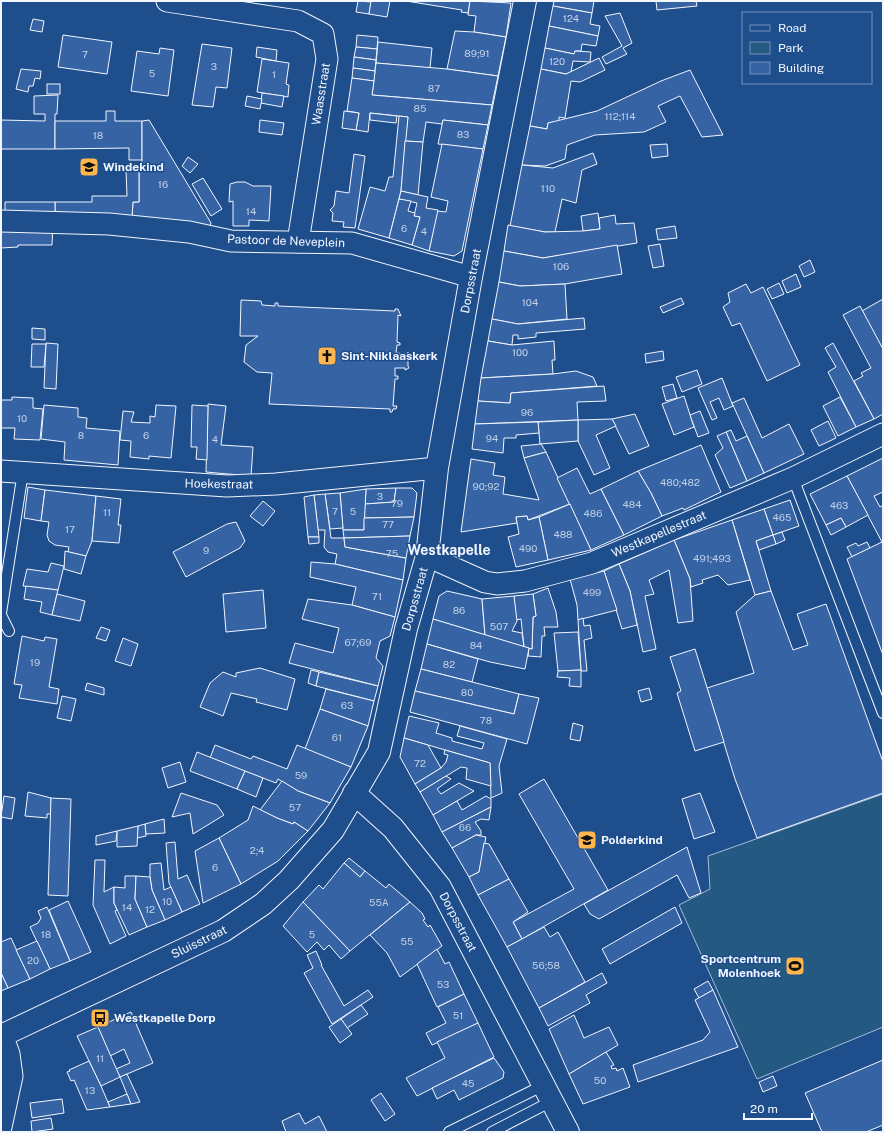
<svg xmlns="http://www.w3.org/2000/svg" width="884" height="1133" font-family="'Public Sans',sans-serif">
	<rect width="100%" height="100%" fill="#1f4e8c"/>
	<polygon fill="#245a82" stroke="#a8bbd7" points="883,794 883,1027 757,1079 679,905 710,889 708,856"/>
	<g fill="#3563a3" stroke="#f2f6ff">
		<polygon points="358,1 371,2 369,14 356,12"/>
		<polygon points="390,1 387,17 369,14 371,1"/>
		<polygon points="406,1 470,1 468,13 461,12 462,10"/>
		<polygon points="470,1 511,3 506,37 474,32 476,16 468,15"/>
		<polygon points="554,1 594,1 592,13 553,6"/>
		<polygon points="656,1 696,1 697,6 657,10"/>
		<polygon points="553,6 592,13 590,24 600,26 598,36 549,26"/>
		<polygon points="620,13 632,43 623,48 627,54 606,64 602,57 622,46 605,16"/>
		<polygon points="33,19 44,21 42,32 30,30"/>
		<polygon points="549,26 598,36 596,46 582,44 581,51 575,51 574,54 545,48"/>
		<polygon points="455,31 474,32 506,37 498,76 447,69"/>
		<polygon points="63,35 112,42 107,74 58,67"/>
		<polygon points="357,35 378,37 377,49 356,47"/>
		<polygon points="378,42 432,48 430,68 376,63"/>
		<polygon points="202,44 232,48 227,88 216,87 213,107 192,105"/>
		<polygon points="257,47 277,50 276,61 256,57"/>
		<polygon points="356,47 377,49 376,60 354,57"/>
		<polygon points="160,48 174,50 168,96 131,91 137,51 159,54"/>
		<polygon points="545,48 574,54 575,51 591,52 590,62 573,61 571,72 566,74 541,69"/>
		<polygon points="354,57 376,60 375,71 353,68"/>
		<polygon points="599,58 605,70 580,82 571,81 565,118 559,117 559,121 548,123 547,129 530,126 541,69 566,74"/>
		<polygon points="262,59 289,63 286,84 289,85 288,97 257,92"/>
		<polygon points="376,63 447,69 498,76 492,105 372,95"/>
		<polygon points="353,68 375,71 374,81 352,78"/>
		<polygon points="21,69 41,71 40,79 35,78 33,86 29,86 28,92 16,89"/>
		<polygon points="690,70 723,135 702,137 680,96 658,106 666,122 644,132 595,135 567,145 565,159 545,166 522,165 530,126 547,129 548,123 597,111 661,81"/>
		<polygon points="352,78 374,81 372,95 492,105 488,125 443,120 442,124 426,122 423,142 405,141 408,117 370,113 368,132 356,130 359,113 347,111"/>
		<rect x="47" y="84" width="13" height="10"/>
		<polygon points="262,93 284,96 282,107 261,103"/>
		<polygon points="58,95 57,114 55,114 55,149 1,149 1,120 45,121 45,114 34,114 34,96"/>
		<polygon points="247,96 262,99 260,109 245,106"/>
		<polygon points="106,111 115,111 115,121 142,121 142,160 129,160 129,148 55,149 55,121 106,121"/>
		<polygon points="344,111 359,113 356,130 342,128"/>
		<polygon points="370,113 397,116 396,123 370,120"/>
		<polygon points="399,116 408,117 401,191 389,238 358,229 370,187 385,191 389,177 393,177"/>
		<polygon points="149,120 211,223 210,226 132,217 133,202 139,202 139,166 142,166 142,121"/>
		<polygon points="260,120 284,123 282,135 259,132"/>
		<polygon points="443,120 488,125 483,149 438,144"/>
		<polygon points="405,141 423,142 418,195 401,191"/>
		<polygon points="442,144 483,149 462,251 454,256 429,251 437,211 446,212 448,201 431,197"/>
		<polygon points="667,144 668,156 652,158 650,145"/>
		<polygon points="593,153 597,164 582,170 576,203 562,199 555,232 545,232 510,226 522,165 553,168"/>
		<polygon points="354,154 365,156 355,228 343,227 344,222 332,221 333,213 330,210 334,206 336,191 349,193"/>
		<polygon points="188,157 198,164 190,173 182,166"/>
		<polygon points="131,166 139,166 139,202 133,202 132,217 55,214 55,202 92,202 92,196 127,196 126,170 131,170"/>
		<polygon points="203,178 222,209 211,216 192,184"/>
		<polygon points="237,182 245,182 253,186 271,186 269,221 249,220 249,226 233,226 233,201 229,202 230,184"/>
		<polygon points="401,191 428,197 426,208 438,210 429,251 412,245 420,217 414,216 417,203 399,199"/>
		<polygon points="399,199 411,201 408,211 415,213 414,216 420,217 412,245 389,238"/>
		<polygon points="5,202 55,202 55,214 5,215"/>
		<polygon points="598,213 600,229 583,231 581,216"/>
		<polygon points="615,215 616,224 634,223 637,243 543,258 504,251 508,225 545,232 583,231 600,229 599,218"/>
		<polygon points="53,224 52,245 18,245 18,247 1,248 1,226"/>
		<polygon points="675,226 677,238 658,240 656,229"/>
		<polygon points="660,244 664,266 653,268 648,246"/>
		<polygon points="617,245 622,274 565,284 520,286 499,282 504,251 543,258"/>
		<polygon points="810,260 815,272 804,277 799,266"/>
		<polygon points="796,274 801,287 787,293 782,281"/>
		<polygon points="499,282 520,286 565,284 567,319 518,324 492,319"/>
		<polygon points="779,283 784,294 772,299 767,289"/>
		<polygon points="746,284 751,293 763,287 800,365 767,381 740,323 732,326 723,307 730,302 728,293"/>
		<polygon points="681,298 684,304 663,313 660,307"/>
		<polygon points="883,299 883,347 882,348 862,311"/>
		<polygon points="241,300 261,301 262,305 275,306 275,303 278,303 278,306 395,311 395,309 398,309 401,316 398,315 397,342 400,343 400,345 397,345 396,353 406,354 408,352 410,356 408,356 408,366 409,368 405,370 405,368 395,368 395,376 398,376 398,379 395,379 393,406 397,406 396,409 393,409 392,412 390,412 390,409 269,404 272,373 257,372 244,362 246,345 258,336 240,336"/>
		<polygon points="860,306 883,349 883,414 874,419 854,381 863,376 861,373 871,368 843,315"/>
		<polygon points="584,318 585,329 536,333 536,337 518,339 518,335 513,335 512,345 488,341 492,319 518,324"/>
		<polygon points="32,328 45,329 45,340 32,339"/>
		<polygon points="488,341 512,345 554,341 555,360 552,360 553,374 481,378"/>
		<polygon points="46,343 58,344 56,389 44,388"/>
		<polygon points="833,343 874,419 856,427 828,372 836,367 825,348"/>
		<polygon points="32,344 46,344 44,367 31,367"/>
		<polygon points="663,351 664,360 646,363 645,354"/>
		<polygon points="697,370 702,384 682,392 676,377"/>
		<polygon points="576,371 593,377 597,386 511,393 510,403 478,401 481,378 553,374"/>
		<polygon points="722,378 733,406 724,410 719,398 710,402 717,418 712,420 698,388"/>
		<polygon points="673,384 677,398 666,401 662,387"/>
		<polygon points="604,386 606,401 577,402 578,420 475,424 478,401 510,403 511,393"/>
		<polygon points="684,396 694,427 674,435 662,404"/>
		<polygon points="12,397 33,398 33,408 43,409 40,440 14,439 15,428 1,428 1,400 12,400"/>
		<polygon points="840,397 856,427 838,436 823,406"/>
		<polygon points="744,398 762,438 789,424 804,454 764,473 732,403"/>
		<polygon points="208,404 226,406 221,445 253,447 251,476 206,472"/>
		<polygon points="44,405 78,408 78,417 87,418 86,428 120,431 118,465 64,460 65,442 41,439"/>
		<polygon points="156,405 176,406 171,458 149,456 149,459 130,457 131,441 120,440 123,411 134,412 131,422 150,423 150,416 155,417"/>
		<polygon points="192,405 208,406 207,460 196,459 197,447 191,447"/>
		<polygon points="700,411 709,433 698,437 690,415"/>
		<polygon points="635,414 649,446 629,454 612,419"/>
		<polygon points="612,419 616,426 596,435 610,468 594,475 578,441 578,420"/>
		<polygon points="578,420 578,441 540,444 538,422"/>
		<polygon points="828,421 836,438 819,446 811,430"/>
		<polygon points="538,422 539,433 516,435 516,438 504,438 503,453 472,449 475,424"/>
		<polygon points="731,430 736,441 747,436 764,473 747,481 726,432"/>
		<polygon points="726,432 747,481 730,488 715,455 723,448 717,436"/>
		<polygon points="541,444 546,452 524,458 521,446"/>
		<polygon points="701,445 721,492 684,510 683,508 662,516 651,493 638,471"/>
		<polygon points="546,452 570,504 528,520 527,516 516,517 517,523 461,532 471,459 495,463 493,475 505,477 503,494 539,500 524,458"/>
		<polygon points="883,458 883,492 874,496 880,507 883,505 883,544 847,476"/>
		<polygon points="577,468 590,494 601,489 624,535 591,550 557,478"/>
		<polygon points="638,471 651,493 662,516 624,535 601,489"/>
		<polygon points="847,476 868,515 846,527 841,518 826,525 810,494"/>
		<polygon points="28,487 45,490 41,521 24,518"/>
		<polygon points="396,488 394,502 365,504 366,489"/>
		<polygon points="396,488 412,488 417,493 414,517 364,518 365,504 394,502"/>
		<polygon points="366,489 364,530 343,530 340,493"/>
		<polygon points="45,490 96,496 92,541 86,556 68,552 69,547 55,545 49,541 47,535 49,522 41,521"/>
		<polygon points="340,493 343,528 330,529 325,494"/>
		<polygon points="325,494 331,538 344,538 345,547 406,558 403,580 335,564 337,554 328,552 324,547 325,530 318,530 314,495"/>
		<polygon points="314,495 319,537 308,537 304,497"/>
		<polygon points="96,496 121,499 118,525 121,525 119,543 92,541"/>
		<polygon points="790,500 799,526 773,535 764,509"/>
		<polygon points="263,501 275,511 263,526 250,516"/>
		<polygon points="570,504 591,550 548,560 539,517"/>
		<polygon points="764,509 773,535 756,541 771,591 755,595 732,520"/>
		<polygon points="527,516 528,520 539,517 548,560 516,567 508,537 519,534 516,517"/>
		<polygon points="414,517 410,536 344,538 343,530 364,530 364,518"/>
		<polygon points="841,518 846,527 831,535 826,525"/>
		<polygon points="732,520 750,580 728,585 718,575 702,580 703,583 691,587 690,579 674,540"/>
		<polygon points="236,522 245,541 240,548 186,577 173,552 227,524"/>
		<polygon points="782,532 785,540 776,544 773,535"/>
		<polygon points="773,535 776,544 759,550 756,541"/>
		<polygon points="410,536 406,558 345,547 344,538"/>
		<polygon points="308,537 319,537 319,543 309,544"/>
		<polygon points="674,540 690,579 693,621 678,623 669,570 649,580 654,594 645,596 656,649 643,652 630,591 619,564"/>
		<polygon points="867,542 870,548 852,557 847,547 856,543 858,546"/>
		<polygon points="882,542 883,544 883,655 847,559"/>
		<polygon points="65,551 86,556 81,574 64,569"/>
		<polygon points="311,562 335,564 403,580 395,617 352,605 356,587 310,577"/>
		<polygon points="51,563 64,566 58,590 23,586 27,569 48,572"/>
		<polygon points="619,564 630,591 637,625 622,629 604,571"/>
		<polygon points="604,571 617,610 578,620 577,605 570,579"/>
		<polygon points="26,586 58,590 52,615 40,612 42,602 24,599"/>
		<polygon points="548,588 556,612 558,627 544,627 545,636 542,636 541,657 528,656 529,648 532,649 533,617 536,616 533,594"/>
		<polygon points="263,590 266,628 226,632 223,594"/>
		<polygon points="447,591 482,599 485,635 433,619 439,596"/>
		<polygon points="771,591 793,650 808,645 797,614 826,604 883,762 883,793 757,838 735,779 707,688 754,673 736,612 755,595"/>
		<polygon points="57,594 85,601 80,621 52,615"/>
		<polygon points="533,594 536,616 533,617 532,649 524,647 521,619 516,620 514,596"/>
		<polygon points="514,596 517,621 512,631 522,633 524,647 485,635 482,599"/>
		<polygon points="308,599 352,605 395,617 390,636 380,641 376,658 383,666 378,686 289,663 295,643 333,653 339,628 302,619"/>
		<polygon points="583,618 584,626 590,625 592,638 584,640 587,671 581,671 578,620"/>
		<polygon points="433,619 529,648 525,669 490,662 427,644"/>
		<polygon points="101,627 110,630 106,641 96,638"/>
		<polygon points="578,632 581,670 558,671 554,633"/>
		<polygon points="22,636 44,641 45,637 57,639 49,687 59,689 57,704 19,698 22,685 14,684"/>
		<polygon points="123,638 138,644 131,666 115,661"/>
		<polygon points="427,644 478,659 472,682 421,669"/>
		<polygon points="695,649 724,742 695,751 677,693 681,691 670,657"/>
		<polygon points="260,668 295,679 287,710 256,702 257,699 231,693 223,716 200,707 210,683 223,672 236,677 236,673"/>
		<polygon points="421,669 519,694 514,714 415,691"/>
		<polygon points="311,670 319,672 316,686 308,683"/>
		<polygon points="581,670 581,687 569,686 570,678 557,677 558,671"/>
		<polygon points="319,672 378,686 374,701 316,686"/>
		<polygon points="87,683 104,688 104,695 85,690"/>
		<polygon points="649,688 652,699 641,702 638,691"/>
		<polygon points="326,689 374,701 368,726 320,709"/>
		<polygon points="415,691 514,714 519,694 539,698 527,744 410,712"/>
		<polygon points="62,696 76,699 71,721 57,718"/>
		<polygon points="320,709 368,726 351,767 305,749"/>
		<polygon points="409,716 439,723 436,733 452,738 452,741 482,749 484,743 457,736 460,726 507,739 499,766 502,793 491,798 490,763 404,738"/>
		<polygon points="573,723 583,726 580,741 570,739"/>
		<polygon points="404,738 428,745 441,768 415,784 400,757"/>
		<polygon points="215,745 251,759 253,756 287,769 297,745 351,767 330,803 298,791 278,779 276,783 210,758"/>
		<polygon points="445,750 490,763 491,786 466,779 467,768 461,767 420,792 415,784 441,768 446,762 448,755 444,754"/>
		<polygon points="197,752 245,771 237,789 190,771"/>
		<polygon points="180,762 186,782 168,788 162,768"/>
		<polygon points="245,771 263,778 256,797 237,789"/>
		<polygon points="446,776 451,779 437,789 441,794 459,783 474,791 433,815 420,792"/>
		<polygon points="544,779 608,890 522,939 513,922 574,889 519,794"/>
		<polygon points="282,781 298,791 330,803 308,831 294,822 293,824 277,818 260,810"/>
		<polygon points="28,792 51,798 51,814 47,814 47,818 25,816"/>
		<polygon points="181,793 217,805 224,815 193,834 190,813 172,817"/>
		<polygon points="700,793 715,832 694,839 682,799"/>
		<polygon points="4,796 15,798 12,819 1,817"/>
		<polygon points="486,796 491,799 491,807 442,832 433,815 457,801 462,810"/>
		<polygon points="51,798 71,799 68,896 48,895"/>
		<polygon points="253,806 277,818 293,824 294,822 308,831 278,861 241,884 219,838 248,820"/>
		<polygon points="491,807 489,820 481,819 475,822 481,831 481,835 476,835 452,848 442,832"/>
		<polygon points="164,819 165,833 146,834 145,824"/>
		<polygon points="145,824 146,836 137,838 138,826"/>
		<polygon points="138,826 137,846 117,847 117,831"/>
		<polygon points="117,831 116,841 96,845 96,836"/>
		<polygon points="476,835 486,837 479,872 469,877 452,848"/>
		<polygon points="219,838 241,884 203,903 195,851"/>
		<polygon points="175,842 178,879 187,875 200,904 182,912 169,883 166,843"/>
		<polygon points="484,843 489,844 509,879 478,895 469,877 479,872"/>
		<polygon points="687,847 701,893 689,898 677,875 599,919 590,914 584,904"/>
		<polygon points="349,858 365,871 360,877 344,863"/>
		<polygon points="95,860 105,860 104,892 114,887 114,903 117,910 115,911 126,936 110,944 93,905"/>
		<polygon points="161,863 164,890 171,887 182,912 165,920 152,890 150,877 150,864"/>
		<polygon points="344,863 360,877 365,871 386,888 389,884 410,902 350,951 303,902 319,885 323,889"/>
		<polygon points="125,876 136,876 135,899 147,927 129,935 114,903 114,887 125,888"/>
		<polygon points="136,876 150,877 152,890 165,920 147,927 135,899"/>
		<polygon points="509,879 528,912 513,922 522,939 507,947 478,895"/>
		<polygon points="68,901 91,952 70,961 49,910"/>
		<polygon points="303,902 350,951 341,959 329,945 324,950 317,942 307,952 283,926"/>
		<polygon points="410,902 422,913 425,919 423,920 428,927 430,925 442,946 400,977 387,953 370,935"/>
		<polygon points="47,907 70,961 50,969 30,927 38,923 41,918 38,911"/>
		<polygon points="675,907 682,923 610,964 602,949"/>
		<polygon points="544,927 550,937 558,932 585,982 539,1008 507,947"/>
		<polygon points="11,938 30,979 8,988 1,973 1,942"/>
		<polygon points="37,941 50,969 30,979 16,950"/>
		<polygon points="437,949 445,964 449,962 464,994 437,1007 417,964"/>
		<polygon points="316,951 322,965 321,965 344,1006 368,990 373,997 332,1024 304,973 313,968 307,955"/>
		<polygon points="1,973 8,988 1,991"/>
		<polygon points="602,973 607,983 586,995 590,1003 548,1026 539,1008"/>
		<polygon points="708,981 713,990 699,998 694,989"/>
		<polygon points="713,990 738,1047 638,1082 633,1065 703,1040 710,1032 695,1000"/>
		<polygon points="464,994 478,1023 432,1045 426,1033 446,1023 438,1007"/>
		<polygon points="361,1005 368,1014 347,1028 341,1019"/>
		<polygon points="131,1012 153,1063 120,1077 116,1069 130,1063 124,1049 110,1056 98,1027"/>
		<polygon points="574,1015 584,1038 609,1027 618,1045 569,1074 549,1029"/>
		<polygon points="341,1019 352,1034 340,1043 329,1027"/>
		<polygon points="478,1023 494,1057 417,1096 406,1078 445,1058 437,1042"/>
		<polygon points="98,1027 120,1077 101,1086 77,1036"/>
		<polygon points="606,1052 614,1065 611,1066 612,1069 616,1068 617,1071 623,1068 630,1087 583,1104 569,1074"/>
		<polygon points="494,1058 504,1072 503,1078 459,1100 454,1090 437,1099 432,1088"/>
		<polygon points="883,1060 883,1125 866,1132 822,1132 805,1093"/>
		<polygon points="89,1061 101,1086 110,1107 87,1110 74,1080 71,1081 67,1072 70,1071 69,1070"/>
		<polygon points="127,1074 140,1102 131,1104 120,1077"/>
		<polygon points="773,1076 777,1086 763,1092 759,1082"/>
		<polygon points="381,1093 395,1114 385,1121 371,1100"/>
		<polygon points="127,1094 131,1104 110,1107 108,1102"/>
		<polygon points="62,1099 64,1113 32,1118 30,1103"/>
		<polygon points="299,1113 305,1124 319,1116 327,1132 286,1132 282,1121"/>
		<polygon points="51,1118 53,1129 32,1132 31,1121"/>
	</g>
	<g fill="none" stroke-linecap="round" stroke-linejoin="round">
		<g stroke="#f2f6ff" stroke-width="12">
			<g id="lane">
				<polyline points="793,478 883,713"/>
				<polyline points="1,613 23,472"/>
				<polyline points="1,615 9,631"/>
				<polyline points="449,1132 544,1085"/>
				<polyline points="492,1132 552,1101"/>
			</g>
		</g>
		<g stroke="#f2f6ff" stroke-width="23">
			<g id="street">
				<polyline points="167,1 298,21 323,34 327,59 298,242"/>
				<polyline points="1,221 109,224 189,232 231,241 352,243 471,277"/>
				<polyline points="1,471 227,486 276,484 437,468"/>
				<polyline points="427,556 485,582 497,584 525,581 592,563 793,478 883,434"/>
				<polyline points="1,1127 12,1076 9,1054 2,1035"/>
			</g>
		</g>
		<g stroke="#f2f6ff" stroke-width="24">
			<g id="secondary">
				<polyline points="354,793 393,828 440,887 568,1132"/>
				<polyline points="1,1036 223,931 263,904 289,880 333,830 379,752 406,629 427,556 437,468 471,277 525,1"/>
			</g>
		</g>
		<use href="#lane" stroke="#1f4e8c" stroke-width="10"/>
		<use href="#street" stroke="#1f4e8c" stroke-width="21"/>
		<use href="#secondary" stroke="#1f4e8c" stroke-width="22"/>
	</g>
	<defs>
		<g id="school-square" transform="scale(1)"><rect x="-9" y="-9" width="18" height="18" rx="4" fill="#ffb74d" stroke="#1f4e8c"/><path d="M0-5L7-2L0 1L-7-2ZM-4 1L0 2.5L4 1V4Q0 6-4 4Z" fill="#111"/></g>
		<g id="church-square" transform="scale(1)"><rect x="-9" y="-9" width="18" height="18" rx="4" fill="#ffb74d" stroke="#1f4e8c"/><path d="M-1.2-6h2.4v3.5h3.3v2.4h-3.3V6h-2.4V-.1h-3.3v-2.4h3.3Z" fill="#111"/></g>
		<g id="stadium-square" transform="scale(1)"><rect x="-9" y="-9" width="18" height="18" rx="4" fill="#ffb74d" stroke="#1f4e8c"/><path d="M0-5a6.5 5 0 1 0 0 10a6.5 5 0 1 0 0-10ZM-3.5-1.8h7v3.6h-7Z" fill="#111"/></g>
		<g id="bus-square" transform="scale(1)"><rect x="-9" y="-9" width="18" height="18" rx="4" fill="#ffb74d" stroke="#1f4e8c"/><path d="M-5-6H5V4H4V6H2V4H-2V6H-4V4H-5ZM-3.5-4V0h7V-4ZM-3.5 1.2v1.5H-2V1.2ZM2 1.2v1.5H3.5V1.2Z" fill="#111"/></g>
	</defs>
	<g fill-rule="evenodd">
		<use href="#school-square" x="89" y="167"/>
		<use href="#church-square" x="327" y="356"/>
		<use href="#school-square" x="587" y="840"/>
		<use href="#stadium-square" x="795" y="966"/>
		<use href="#bus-square" x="100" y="1018"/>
	</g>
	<g text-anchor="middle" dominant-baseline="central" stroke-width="3" stroke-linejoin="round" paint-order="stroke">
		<g font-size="10" fill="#c3d1e8">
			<text x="571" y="18">124</text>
			<text x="477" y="53">89;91</text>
			<text x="85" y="54">7</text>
			<text x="557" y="61">120</text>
			<text x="214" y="66">3</text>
			<text x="152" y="73">5</text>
			<text x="274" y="74">1</text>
			<text x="434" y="88">87</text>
			<text x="420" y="108">85</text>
			<text x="620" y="116">112;114</text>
			<text x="463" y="134">83</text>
			<text x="98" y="135">18</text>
			<text x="163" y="184">16</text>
			<text x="548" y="188">110</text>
			<text x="251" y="211">14</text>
			<text x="404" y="228">6</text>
			<text x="424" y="231">4</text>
			<text x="561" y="266">106</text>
			<text x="530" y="302">104</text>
			<text x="520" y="352">100</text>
			<text x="527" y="412">96</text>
			<text x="22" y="418">10</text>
			<text x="81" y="435">8</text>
			<text x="146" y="435">6</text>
			<text x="492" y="438">94</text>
			<text x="215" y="439">4</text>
			<text x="680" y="482">480;482</text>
			<text x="486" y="486">90;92</text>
			<text x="380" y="496">3</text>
			<text x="397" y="503">79</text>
			<text x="632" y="504">484</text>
			<text x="839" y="505">463</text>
			<text x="335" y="511">7</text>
			<text x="353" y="511">5</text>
			<text x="107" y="512">11</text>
			<text x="593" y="513">486</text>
			<text x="782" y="517">465</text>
			<text x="388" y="524">77</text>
			<text x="70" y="529">17</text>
			<text x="563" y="534">488</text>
			<text x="528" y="548">490</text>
			<text x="206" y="550">9</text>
			<text x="392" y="553">75</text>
			<text x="712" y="558">491;493</text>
			<text x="592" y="592">499</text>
			<text x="377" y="596">71</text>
			<text x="459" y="610">86</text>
			<text x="499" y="626">507</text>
			<text x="358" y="642">67;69</text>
			<text x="476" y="645">84</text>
			<text x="35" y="662">19</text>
			<text x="449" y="664">82</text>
			<text x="467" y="692">80</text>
			<text x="347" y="705">63</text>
			<text x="486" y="720">78</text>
			<text x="337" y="737">61</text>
			<text x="420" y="763">72</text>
			<text x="301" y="775">59</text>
			<text x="295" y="807">57</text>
			<text x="465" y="827">66</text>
			<text x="257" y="850">2;4</text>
			<text x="215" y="867">6</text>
			<text x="167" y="901">10</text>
			<text x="379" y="902">55A</text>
			<text x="127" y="907">14</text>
			<text x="150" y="909">12</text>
			<text x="46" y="934">18</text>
			<text x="312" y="934">5</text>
			<text x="407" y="941">55</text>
			<text x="33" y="960">20</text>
			<text x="546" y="965">56;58</text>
			<text x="443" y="984">53</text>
			<text x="458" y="1015">51</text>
			<text x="100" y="1058">11</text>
			<text x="600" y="1080">50</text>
			<text x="468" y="1083">45</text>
			<text x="90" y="1090">13</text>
		</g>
		<g font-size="12" fill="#f2f6ff" stroke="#1f4e8c">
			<text transform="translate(321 94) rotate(-81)">Waasstraat</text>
			<text transform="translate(286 241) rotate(2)">Pastoor de Neveplein</text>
			<text transform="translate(471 281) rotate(-79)">Dorpsstraat</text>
			<text transform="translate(219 484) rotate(1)">Hoekestraat</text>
			<text transform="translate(659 534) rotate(-23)">Westkapellestraat</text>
			<text transform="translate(415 599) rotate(-74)">Dorpsstraat</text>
			<text transform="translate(458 922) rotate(62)">Dorpsstraat</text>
			<text transform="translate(199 942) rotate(-26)">Sluisstraat</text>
		</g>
		<g font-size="12" font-weight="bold" fill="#f2f6ff" stroke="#1f4e8c" text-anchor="start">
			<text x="103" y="167">Windekind</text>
			<text x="341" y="356">Sint-Niklaaskerk</text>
			<text x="601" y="840">Polderkind</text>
			<text x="781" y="959" text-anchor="end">Sportcentrum<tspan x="781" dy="14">Molenhoek</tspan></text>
			<text x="114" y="1018">Westkapelle Dorp</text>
		</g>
		<g font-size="14" font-weight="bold" fill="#f2f6ff" stroke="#1f4e8c">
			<text x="449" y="550">Westkapelle</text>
		</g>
	</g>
	<rect width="884" height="1133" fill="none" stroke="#f2f6ff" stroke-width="4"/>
	<rect x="742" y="12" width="130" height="72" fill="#1f4e8c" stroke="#7391ba"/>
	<rect x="750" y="25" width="20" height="6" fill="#1f4e8c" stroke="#7391ba"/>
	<text x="778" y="32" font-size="12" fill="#f2f6ff">Road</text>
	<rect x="750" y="42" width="20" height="12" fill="#245a82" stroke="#7391ba"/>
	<text x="778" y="52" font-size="12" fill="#f2f6ff">Park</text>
	<rect x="750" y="62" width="20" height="12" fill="#3563a3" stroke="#7391ba"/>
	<text x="778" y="72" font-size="12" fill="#f2f6ff">Building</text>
	<path d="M744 1113v6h68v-6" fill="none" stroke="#f2f6ff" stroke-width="2"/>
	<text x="750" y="1113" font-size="12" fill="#f2f6ff" stroke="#1f4e8c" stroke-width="3" paint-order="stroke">20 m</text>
</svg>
